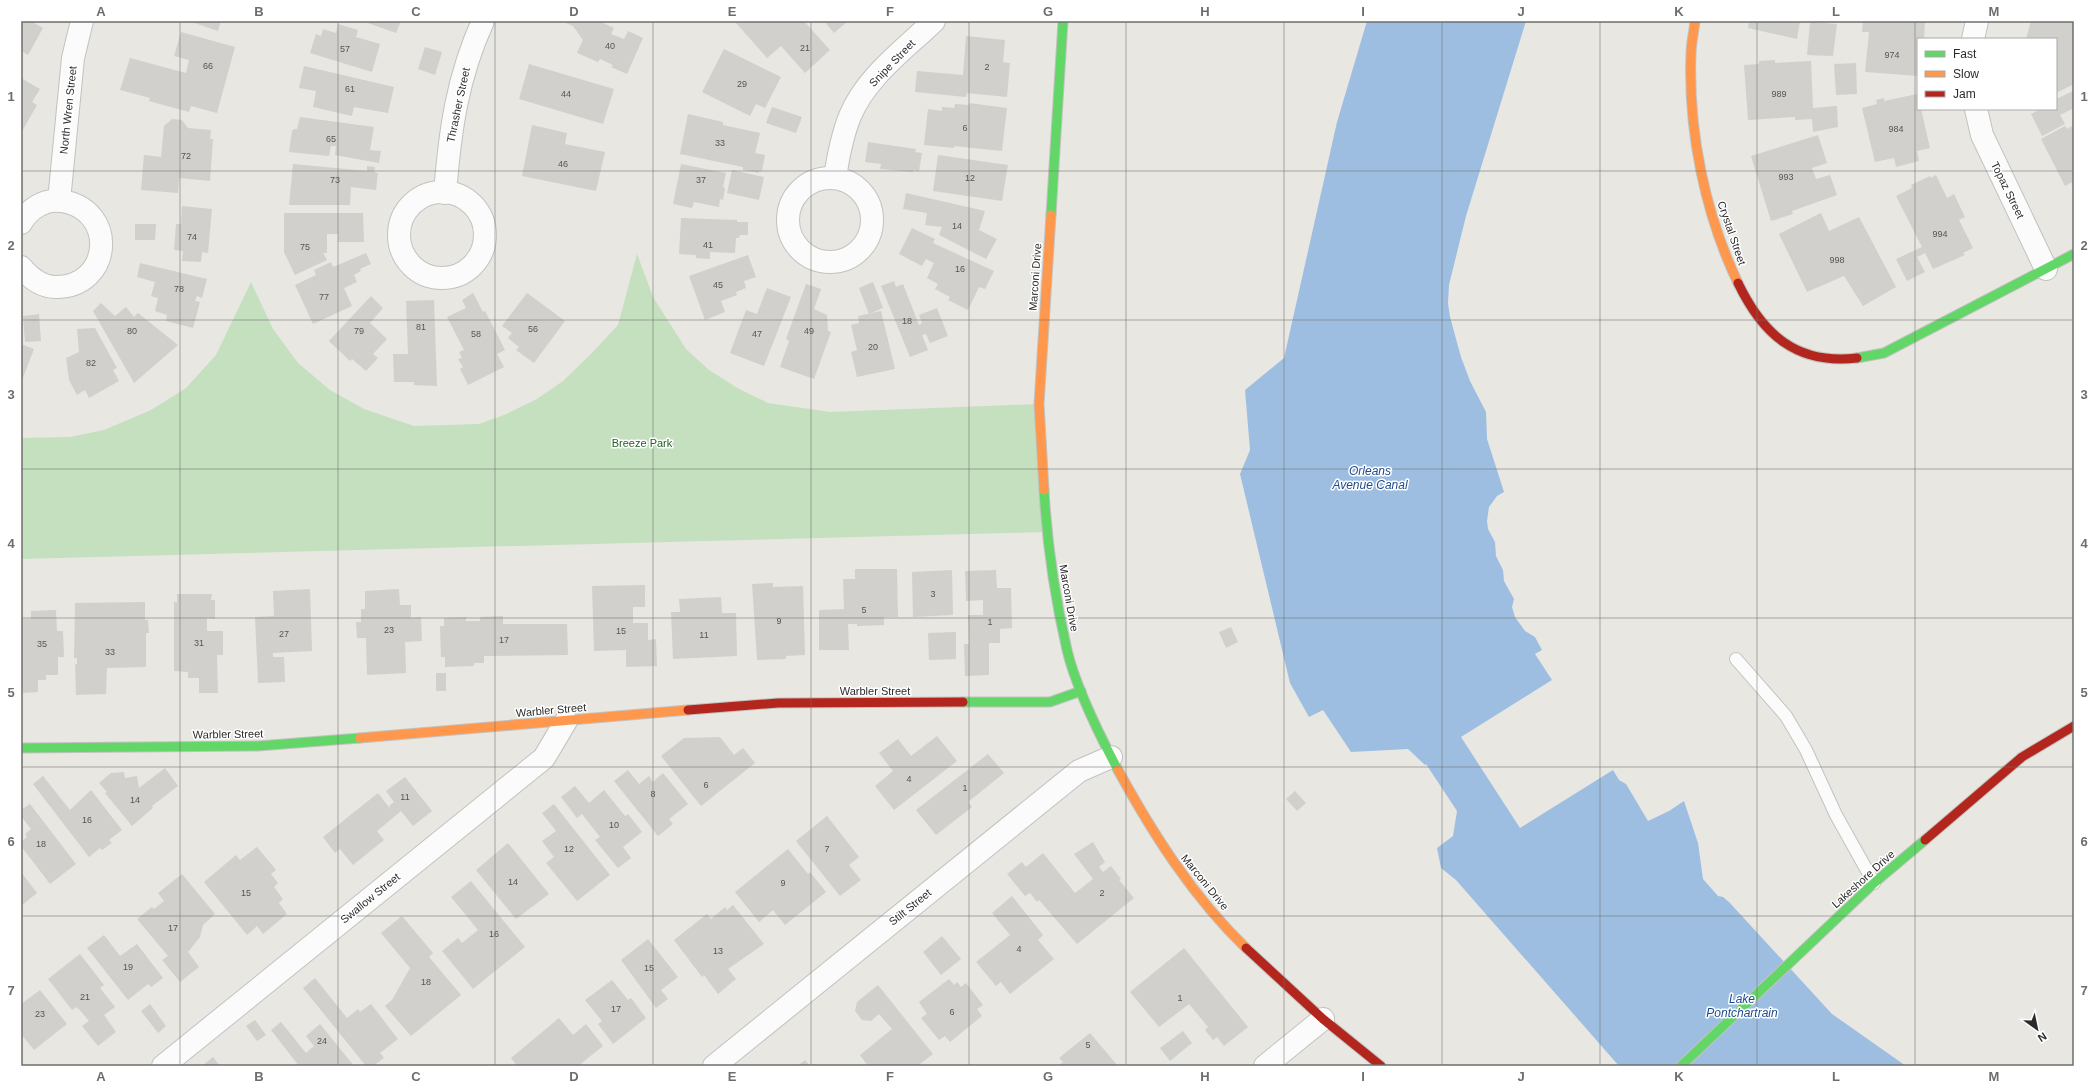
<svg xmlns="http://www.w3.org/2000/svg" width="2095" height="1087" font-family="Arial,sans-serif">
	<rect width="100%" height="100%" fill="#e8e7e2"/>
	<polygon fill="#c4e0bf" points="637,254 653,297 686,349 709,370 739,389 768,403 830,412 1039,404 1046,532 21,559 21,438 70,437 104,430 151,410 186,388 216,355 251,282 273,329 298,363 330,390 364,409 414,426 479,424 504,415 537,399 563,381 592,353 618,325"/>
	<polygon fill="#9ebee1" points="1367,21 1526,21 1466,216 1449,285 1448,303 1450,317 1461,357 1470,381 1486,412 1487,439 1504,492 1497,496 1489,507 1487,521 1488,529 1495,542 1496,556 1503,570 1504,581 1514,599 1512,607 1515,617 1525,631 1535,637 1542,650 1535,654 1552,680 1461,737 1520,828 1613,770 1619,780 1626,784 1648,821 1669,811 1684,801 1698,843 1703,879 1718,896 1723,897 1729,902 1832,1014 1906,1066 1619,1066 1456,880 1441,868 1437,848 1453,836 1457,811 1426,764 1425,765 1408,749 1351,752 1323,710 1309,717 1290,683 1240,474 1250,450 1245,390 1284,358 1337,122"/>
	<g fill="#d1d0cd">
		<polygon points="21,21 31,21 43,28 28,55 21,51"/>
		<polygon points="189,21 221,21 218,31"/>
		<polygon points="362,21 401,21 396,33"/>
		<polygon points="561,21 599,21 614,28 611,34 624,39 628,31 643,38 627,74 611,67 613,65 600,59 598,62 577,53 583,40 573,26"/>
		<polygon points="738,21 804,21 830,50 805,73 781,46 767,58 736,23"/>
		<polygon points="824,21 846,21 847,22 834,33"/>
		<polygon points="1749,21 1800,21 1797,39 1748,28"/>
		<polygon points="1863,21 1925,21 1924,39 1918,39 1918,76 1865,72 1869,32 1862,32"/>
		<polygon points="2031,21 2074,21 2074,84 2056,93 2056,39 2026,39"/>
		<polygon points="1810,22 1837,24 1833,56 1807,55"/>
		<polygon points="338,24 358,30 356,37 380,44 372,72 310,53 316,34 321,36 323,29 336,33"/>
		<polygon points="181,32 235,47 217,113 191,106 189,112 149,101 150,98 120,90 130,58 186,73 189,60 174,56"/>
		<polygon points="966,36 1005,40 1003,62 1010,63 1007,97 967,93 966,97 915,92 917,71 963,75"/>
		<polygon points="425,47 442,52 435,75 418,69"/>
		<polygon points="724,49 781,77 765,108 756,104 750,116 702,92"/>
		<polygon points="1775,60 1775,63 1811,61 1813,108 1837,106 1838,127 1813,132 1812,119 1795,120 1795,117 1748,120 1744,65 1759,64 1759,61"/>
		<polygon points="1856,63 1857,94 1836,95 1834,64"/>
		<polygon points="529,64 614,89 603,124 519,99"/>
		<polygon points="304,66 394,87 388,113 354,107 352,116 313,107 316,91 299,88"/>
		<polygon points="21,78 40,89 32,102 37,105 21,133"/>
		<polygon points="2073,91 2074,108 2060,115 2065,124 2042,136 2031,114 2041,109 2056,109 2056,99"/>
		<polygon points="1917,94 1918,109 1921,109 1930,148 1917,151 1919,161 1896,167 1894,158 1875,162 1862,108 1877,104 1876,100 1884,98 1884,101"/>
		<polygon points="969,103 1007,108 1002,151 954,146 954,148 924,145 928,109 942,111 942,107 954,108 955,104 969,105"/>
		<polygon points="772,107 802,117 796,133 766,123"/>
		<polygon points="688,114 723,122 723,125 760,133 755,153 765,155 762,171 759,171 759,173 743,170 743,167 680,154"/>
		<polygon points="300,117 374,127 370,150 381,151 379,163 335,155 336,146 331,146 329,156 289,152 292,131 294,129 297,129"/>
		<polygon points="172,119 182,120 188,128 211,130 210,139 213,139 210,181 179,178 178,193 141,190 144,155 161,157 164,126"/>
		<polygon points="532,125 567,133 565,144 605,152 596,191 522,176"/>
		<polygon points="2074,125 2074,181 2065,186 2041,139 2065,126 2067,129"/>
		<polygon points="1818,135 1827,163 1812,168 1816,179 1830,175 1837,195 1792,211 1793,214 1771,221 1751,156"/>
		<polygon points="868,142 916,149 915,152 922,153 919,171 913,170 913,172 880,169 881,164 865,162"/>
		<polygon points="938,155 1008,165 1002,201 933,191"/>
		<polygon points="293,164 367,171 367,166 375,167 374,172 378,173 376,190 351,187 350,205 289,205"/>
		<polygon points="681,164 726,173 723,187 725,188 723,200 720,199 719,207 694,202 692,208 673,204"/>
		<polygon points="732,170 764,177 759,200 727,193"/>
		<polygon points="1936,175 1947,198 1954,194 1965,217 1959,220 1973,248 1963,253 1965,255 1933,269 1925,253 1917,257 1925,272 1907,281 1896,259 1922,247 1896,196 1912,188 1911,185 1930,176 1931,178"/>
		<polygon points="906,193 985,211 979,230 997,239 986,259 939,235 942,227 925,225 927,213 903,209"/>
		<polygon points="182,206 212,209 208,253 202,252 201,262 182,261 183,251 174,250 176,224 181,224"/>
		<polygon points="284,213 363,213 364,242 338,242 338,234 327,234 327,253 323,253 327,260 295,275 284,252"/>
		<polygon points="1821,213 1829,231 1859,217 1896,287 1863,306 1844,276 1807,292 1779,234"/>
		<polygon points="681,218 737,220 737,222 748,222 748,235 740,235 739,238 736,238 735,253 710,252 710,259 696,258 696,255 679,254"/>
		<polygon points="135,224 156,224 155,240 135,240"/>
		<polygon points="912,228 935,239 933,243 994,271 985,289 979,287 968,310 948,300 950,297 935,289 938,284 927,278 934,263 926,259 922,266 899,254"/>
		<polygon points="366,253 371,264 360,269 361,271 354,275 357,282 344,288 352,306 313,324 295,285 316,275 314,270 331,262 333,267"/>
		<polygon points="748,255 756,277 744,281 746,288 736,292 737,295 721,301 725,312 705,320 689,276"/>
		<polygon points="140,263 207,279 202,298 197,296 195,301 200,302 193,328 166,321 167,315 155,311 158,298 151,296 155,282 137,277"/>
		<polygon points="894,281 896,287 903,284 919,325 922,323 919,315 937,308 948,336 930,343 926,334 922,335 928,350 910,357 881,286"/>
		<polygon points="873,282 883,308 869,314 859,288"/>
		<polygon points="806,284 821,289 814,309 827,315 828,331 831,332 814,379 780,367 789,341 786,339"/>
		<polygon points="767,288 791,297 764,366 730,353 746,310 757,314"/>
		<polygon points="473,293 483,312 485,311 505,350 497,354 504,367 468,385 460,369 463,367 458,359 462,358 459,352 464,350 447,317 466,308 462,300"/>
		<polygon points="527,293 565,321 534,363 516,350 519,347 508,338 512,333 502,326"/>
		<polygon points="371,296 383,308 370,323 387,339 373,354 378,358 366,371 352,359 350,361 329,341"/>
		<polygon points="434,300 437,386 414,385 414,382 394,382 393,354 408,354 406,301"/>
		<polygon points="101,303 115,316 126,307 134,317 138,313 178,345 134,383 93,311"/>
		<polygon points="881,311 895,369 857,377 851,352 857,350 851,325 859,323 858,316"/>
		<polygon points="39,314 41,341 25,342 23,316"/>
		<polygon points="95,328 117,368 113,370 119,381 89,398 85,390 77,395 69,380 66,358 79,352 77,329"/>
		<polygon points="21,344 34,349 21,383"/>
		<polygon points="855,569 897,569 898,617 884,617 884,625 857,626 857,624 848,624 849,650 819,650 819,610 844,609 843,579 855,579"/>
		<polygon points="952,570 953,615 913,617 912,572"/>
		<polygon points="996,570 997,588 1011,588 1012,628 1000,629 1000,643 989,643 989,675 965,676 964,644 969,644 968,615 983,615 983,600 966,601 965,571"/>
		<polygon points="773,583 773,587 803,586 805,655 786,656 786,659 757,660 752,584"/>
		<polygon points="645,585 645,607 633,607 633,623 648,623 648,640 656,639 657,666 626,667 626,650 594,651 592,586"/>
		<polygon points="310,589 312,651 273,653 273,657 284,657 285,682 258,683 255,617 274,616 273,591"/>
		<polygon points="399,589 400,605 411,605 411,618 421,617 422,641 405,642 406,673 367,675 366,638 357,638 356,622 361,622 361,609 365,609 365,591"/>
		<polygon points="177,594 212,594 211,600 215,600 215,619 207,618 207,631 223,631 223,655 217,655 218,693 199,693 199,678 188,678 188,672 174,671 174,602 177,602"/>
		<polygon points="721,597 722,613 736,613 737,656 673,659 671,612 680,612 679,599"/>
		<polygon points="145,602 145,620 148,620 149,633 146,633 146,667 107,668 106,694 76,695 75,664 77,664 77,658 74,658 75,603"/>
		<polygon points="56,610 57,631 63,631 64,657 58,657 58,675 46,675 46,680 38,680 38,692 23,693 23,689 21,689 21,619 31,619 31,611"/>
		<polygon points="503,616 503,624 567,624 568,655 484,656 484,663 474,663 474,666 445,667 445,657 441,657 440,626 444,626 444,618 466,617 466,621 480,621 480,617"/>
		<polygon points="1231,627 1238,642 1226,648 1219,632"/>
		<polygon points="956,632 956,659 929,660 928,633"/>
		<rect x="436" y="673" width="10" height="18"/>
		<polygon points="937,736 957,761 894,810 875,786 893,771 879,753 898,739 911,756"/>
		<polygon points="720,737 734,755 743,748 755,763 701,806 661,756 684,738"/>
		<polygon points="988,754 1004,773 968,802 972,807 936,835 916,810"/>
		<polygon points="165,768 178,786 152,806 153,808 132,826 105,793 107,792 99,783 111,773 124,772 125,778 137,776 139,788"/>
		<polygon points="628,770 639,784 649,776 653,782 663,773 688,804 669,819 673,824 658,836 614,781"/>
		<polygon points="43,776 70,810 91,790 122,830 109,840 112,843 102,850 100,848 89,857 33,784"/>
		<polygon points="405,777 432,811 413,826 401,811 377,831 384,840 353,865 340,849 335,853 323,837 378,793 391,810 389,806 394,802 386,791"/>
		<polygon points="575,786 589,803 604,790 625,816 628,814 642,832 623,847 631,858 618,868 595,840 600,837 582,814 577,818 561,797"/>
		<polygon points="1295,791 1306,803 1297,811 1286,799"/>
		<polygon points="30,804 76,864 50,884 21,846 21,842 27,837 25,834 31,829 21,816 21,810"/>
		<polygon points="554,804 610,875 577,901 546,863 554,857 542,841 556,831 542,813"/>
		<polygon points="827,816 859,857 849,865 861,880 840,896 796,841"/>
		<polygon points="1093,842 1105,862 1099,867 1103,872 1111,866 1121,879 1119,880 1134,898 1077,944 1039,900 1037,902 1030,893 1025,896 1007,874 1022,862 1026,867 1043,853 1075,893 1093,879 1074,854"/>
		<polygon points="508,843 549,894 516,919 476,870"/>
		<polygon points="257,847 276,870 271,874 278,883 274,887 283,899 279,903 287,914 263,934 257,926 247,935 204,882 236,855 240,860"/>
		<polygon points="788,849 808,874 810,872 826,892 785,925 773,910 759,922 735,892"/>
		<polygon points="21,872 37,893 21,906"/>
		<polygon points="182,874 215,914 203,925 200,937 188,952 199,967 180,982 162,960 168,956 137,919 152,907 154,909 164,901 158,893"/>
		<polygon points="471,881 525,947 473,989 442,951 458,938 462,943 478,930 451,897"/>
		<polygon points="1012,896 1043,935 1038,940 1054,959 1010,994 1001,982 996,986 976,962 1010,935 992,913"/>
		<polygon points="733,905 764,944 728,969 736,979 718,994 704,975 702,977 674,940 707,914 711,919 725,907 727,910"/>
		<polygon points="402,916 433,953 429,957 461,995 411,1036 385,1006 392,1000 410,968 381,933"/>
		<polygon points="104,935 120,956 137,944 163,978 151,987 148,984 128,1000 87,948"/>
		<polygon points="942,936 961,959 941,975 923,952"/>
		<polygon points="648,939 678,977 661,990 668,999 656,1008 621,960"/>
		<polygon points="1184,948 1248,1027 1224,1046 1217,1037 1213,1040 1205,1030 1208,1027 1189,1004 1159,1027 1130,992"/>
		<polygon points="80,954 104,985 100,988 115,1007 104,1015 116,1032 98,1046 82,1026 89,1021 77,1007 72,1010 48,979"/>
		<polygon points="315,978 347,1018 358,1009 360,1012 371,1004 398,1039 380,1053 384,1058 373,1066 366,1066 303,988"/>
		<polygon points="949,979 954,985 957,982 961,987 966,983 983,1005 977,1009 982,1016 950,1042 945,1036 939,1040 921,1018 927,1014 919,1002"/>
		<polygon points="612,980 628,1000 631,998 646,1018 613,1044 598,1024 602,1021 585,1000"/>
		<polygon points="878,985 933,1054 920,1064 921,1066 868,1066 860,1055 892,1029 879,1014 871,1021 862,1020 855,1011 857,1002"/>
		<polygon points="40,990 67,1024 34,1050 21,1034 21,1004"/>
		<polygon points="150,1004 166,1026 158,1033 141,1011"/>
		<polygon points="559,1018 573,1035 586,1024 603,1046 578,1066 517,1066 511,1058"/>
		<polygon points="255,1020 266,1035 257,1041 246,1026"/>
		<polygon points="281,1022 306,1053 314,1046 306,1036 320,1024 354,1066 299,1066 271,1030"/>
		<polygon points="1183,1031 1192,1043 1170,1061 1160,1048"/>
		<polygon points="1090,1033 1118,1066 1058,1066 1063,1062 1059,1058"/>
		<polygon points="213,1057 220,1066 202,1066"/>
		<polygon points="805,1060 810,1066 797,1066"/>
	</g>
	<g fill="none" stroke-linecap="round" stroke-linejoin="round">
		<g stroke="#c2c2c1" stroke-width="14">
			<polyline id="lane" points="1736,659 1786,716 1806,750 1836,815 1874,883"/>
		</g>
		<g stroke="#c2c2c1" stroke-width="24">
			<g id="street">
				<polyline points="1973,39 1977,21"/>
				<polyline points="1976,109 1982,135 2046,269"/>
				<path d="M835,178c3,-21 7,-42 15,-62 16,-39 55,-67 84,-95"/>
				<circle cx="830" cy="220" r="42"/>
				<circle cx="442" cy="235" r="43"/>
				<path d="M445,193c5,-62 12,-115 38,-172"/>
				<polyline points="59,201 73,58 82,21"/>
				<path d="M21,223c8,-14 24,-25 41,-22 56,9 50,86 -6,86 -15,0 -26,-9 -35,-20"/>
				<polyline points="163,1066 544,758 566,721"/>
				<polyline points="714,1066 1079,771 1111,757"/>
				<polyline points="1265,1066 1323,1019"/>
			</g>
		</g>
		<g stroke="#c2c2c1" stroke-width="11">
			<g id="fast">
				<polyline points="1051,215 1063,21"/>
				<polyline points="1857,358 1884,353 2074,254"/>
				<path d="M1044,490c3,53 11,108 23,160 9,38 33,86 51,120"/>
				<polyline points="963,702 1050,702 1081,691"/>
				<polyline points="21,748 258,746 360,738"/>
				<polyline points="1681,1066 1874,883 1925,840"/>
			</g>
		</g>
		<g stroke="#c2c2c1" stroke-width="11">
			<g id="slow">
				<path d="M1695,21c-1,11 -4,22 -4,33 -3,77 14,160 47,229"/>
				<polyline points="1044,490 1039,404 1051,215"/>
				<polyline points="360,738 688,710"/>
				<path d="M1118,770c35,64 75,127 128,178"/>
			</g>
		</g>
		<g stroke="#c2c2c1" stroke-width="11">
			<g id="jam">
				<path d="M1738,283c25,52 59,82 119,75"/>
				<polyline points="688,710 778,703 963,702"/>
				<polyline points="1925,840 2022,757 2074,726"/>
				<polyline points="1246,948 1323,1019 1381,1066"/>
			</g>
		</g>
		<use href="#lane" stroke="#fcfbfb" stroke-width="12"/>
		<use href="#street" stroke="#fcfbfb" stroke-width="22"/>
		<use href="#fast" stroke="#63d668" stroke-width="9"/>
		<use href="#slow" stroke="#ff974d" stroke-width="9"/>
		<use href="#jam" stroke="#b3261e" stroke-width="9"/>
	</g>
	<path fill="none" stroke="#6d6d6b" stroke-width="1" stroke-opacity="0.55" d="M180,21v1045M338,21v1045M495,21v1045M653,21v1045M811,21v1045M969,21v1045M1126,21v1045M1284,21v1045M1442,21v1045M1600,21v1045M1757,21v1045M1915,21v1045M21,171h2053M21,320h2053M21,469h2053M21,618h2053M21,767h2053M21,916h2053"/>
	<g text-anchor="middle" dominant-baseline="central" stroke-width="3" stroke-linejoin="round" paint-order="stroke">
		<g font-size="9" fill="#555554">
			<text x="610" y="46">40</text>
			<text x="805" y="48">21</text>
			<text x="345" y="49">57</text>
			<text x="1892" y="55">974</text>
			<text x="208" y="66">66</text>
			<text x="987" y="67">2</text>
			<text x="742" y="84">29</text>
			<text x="350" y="89">61</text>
			<text x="566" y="94">44</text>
			<text x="1779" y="94">989</text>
			<text x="965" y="128">6</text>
			<text x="1896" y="129">984</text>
			<text x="331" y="139">65</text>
			<text x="720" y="143">33</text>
			<text x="186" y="156">72</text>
			<text x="563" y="164">46</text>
			<text x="1786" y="177">993</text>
			<text x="970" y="178">12</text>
			<text x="335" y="180">73</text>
			<text x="701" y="180">37</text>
			<text x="957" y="226">14</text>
			<text x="1940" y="234">994</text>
			<text x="192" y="237">74</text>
			<text x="708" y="245">41</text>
			<text x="305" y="247">75</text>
			<text x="1837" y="260">998</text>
			<text x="960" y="269">16</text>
			<text x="718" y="285">45</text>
			<text x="179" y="289">78</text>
			<text x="324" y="297">77</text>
			<text x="907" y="321">18</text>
			<text x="421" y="327">81</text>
			<text x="533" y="329">56</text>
			<text x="132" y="331">80</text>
			<text x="359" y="331">79</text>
			<text x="809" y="331">49</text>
			<text x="476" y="334">58</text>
			<text x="757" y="334">47</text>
			<text x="873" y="347">20</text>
			<text x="91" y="363">82</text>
			<text x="933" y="594">3</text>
			<text x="864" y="610">5</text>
			<text x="779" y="621">9</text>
			<text x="990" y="622">1</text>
			<text x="389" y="630">23</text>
			<text x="621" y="631">15</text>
			<text x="284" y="634">27</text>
			<text x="704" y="635">11</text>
			<text x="504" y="640">17</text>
			<text x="199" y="643">31</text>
			<text x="42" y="644">35</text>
			<text x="110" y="652">33</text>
			<text x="909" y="779">4</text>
			<text x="706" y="785">6</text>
			<text x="965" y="788">1</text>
			<text x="653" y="794">8</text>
			<text x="405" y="797">11</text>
			<text x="135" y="800">14</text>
			<text x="87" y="820">16</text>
			<text x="614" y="825">10</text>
			<text x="41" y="844">18</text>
			<text x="569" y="849">12</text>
			<text x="827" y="849">7</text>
			<text x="513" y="882">14</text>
			<text x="783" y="883">9</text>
			<text x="246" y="893">15</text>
			<text x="1102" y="893">2</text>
			<text x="173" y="928">17</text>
			<text x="494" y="934">16</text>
			<text x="1019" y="949">4</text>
			<text x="718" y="951">13</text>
			<text x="128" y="967">19</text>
			<text x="649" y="968">15</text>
			<text x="426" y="982">18</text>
			<text x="85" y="997">21</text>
			<text x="1180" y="998">1</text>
			<text x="616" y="1009">17</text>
			<text x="952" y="1012">6</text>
			<text x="40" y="1014">23</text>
			<text x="322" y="1041">24</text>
			<text x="1088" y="1045">5</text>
		</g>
		<g font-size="11" fill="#2b2b2b" stroke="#fff">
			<text transform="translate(892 63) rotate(-46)">Snipe Street</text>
			<text transform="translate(458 105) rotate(-78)">Thrasher Street</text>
			<text transform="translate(68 110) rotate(-84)">North Wren Street</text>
			<text transform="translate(2008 190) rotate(64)">Topaz Street</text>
			<text transform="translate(1732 233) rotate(71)">Crystal Street</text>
			<text transform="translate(1035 277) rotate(-86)">Marconi Drive</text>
			<text transform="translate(1069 598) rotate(80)">Marconi Drive</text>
			<text x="875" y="691">Warbler Street</text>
			<text transform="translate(551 710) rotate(-5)">Warbler Street</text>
			<text transform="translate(228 734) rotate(-1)">Warbler Street</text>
			<text transform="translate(1863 879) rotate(-42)">Lakeshore Drive</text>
			<text transform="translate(1205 882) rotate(51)">Marconi Drive</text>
			<text transform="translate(370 898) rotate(-39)">Swallow Street</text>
			<text transform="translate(910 907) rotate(-39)">Stilt Street</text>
		</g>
		<g font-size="11" fill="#246026" stroke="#fff">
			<text x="642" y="443">Breeze Park</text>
		</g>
		<g font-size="12" font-style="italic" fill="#1e4a8c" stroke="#fff">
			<text x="1370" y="471">Orleans<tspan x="1370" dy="14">Avenue Canal</tspan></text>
			<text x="1742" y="999">Lake<tspan x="1742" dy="14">Pontchartrain</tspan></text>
		</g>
	</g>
	<rect width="2095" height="1087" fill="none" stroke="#ffffff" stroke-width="44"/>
	<rect x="1917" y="38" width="140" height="72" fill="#ffffff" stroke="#aaaaaa"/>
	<rect x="1925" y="51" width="20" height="6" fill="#63d668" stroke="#aaaaaa"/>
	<text x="1953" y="58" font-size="12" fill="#2b2b2b">Fast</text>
	<rect x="1925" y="71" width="20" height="6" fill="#ff974d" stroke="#aaaaaa"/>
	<text x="1953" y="78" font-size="12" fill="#2b2b2b">Slow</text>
	<rect x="1925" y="91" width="20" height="6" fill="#b3261e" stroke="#aaaaaa"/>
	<text x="1953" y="98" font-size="12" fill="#2b2b2b">Jam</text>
	<g transform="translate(2037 1029) rotate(147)" stroke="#ffffff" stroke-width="3" paint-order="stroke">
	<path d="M0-3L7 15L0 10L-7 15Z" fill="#2b2b2b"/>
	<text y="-6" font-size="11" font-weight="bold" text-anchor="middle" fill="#2b2b2b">N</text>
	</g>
	<rect x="22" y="22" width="2051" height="1043" fill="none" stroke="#6d6d6b" stroke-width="1.5"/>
	<g font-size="13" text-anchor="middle" font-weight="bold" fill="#6d6d6b">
		<text x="101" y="16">A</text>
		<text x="259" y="16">B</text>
		<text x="416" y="16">C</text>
		<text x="574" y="16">D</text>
		<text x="732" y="16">E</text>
		<text x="890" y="16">F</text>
		<text x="1048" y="16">G</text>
		<text x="1205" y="16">H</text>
		<text x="1363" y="16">I</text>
		<text x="1521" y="16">J</text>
		<text x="1679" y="16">K</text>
		<text x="1836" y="16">L</text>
		<text x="1994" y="16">M</text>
		<text x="11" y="101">1</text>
		<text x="2084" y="101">1</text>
		<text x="11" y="250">2</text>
		<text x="2084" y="250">2</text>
		<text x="11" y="399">3</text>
		<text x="2084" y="399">3</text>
		<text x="11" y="548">4</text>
		<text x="2084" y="548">4</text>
		<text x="11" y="697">5</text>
		<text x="2084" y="697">5</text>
		<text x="11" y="846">6</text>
		<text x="2084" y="846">6</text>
		<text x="11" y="995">7</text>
		<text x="2084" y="995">7</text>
		<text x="101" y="1081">A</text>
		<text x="259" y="1081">B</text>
		<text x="416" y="1081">C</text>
		<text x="574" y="1081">D</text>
		<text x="732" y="1081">E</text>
		<text x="890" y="1081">F</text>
		<text x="1048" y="1081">G</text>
		<text x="1205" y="1081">H</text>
		<text x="1363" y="1081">I</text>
		<text x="1521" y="1081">J</text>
		<text x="1679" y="1081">K</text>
		<text x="1836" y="1081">L</text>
		<text x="1994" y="1081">M</text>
	</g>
</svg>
